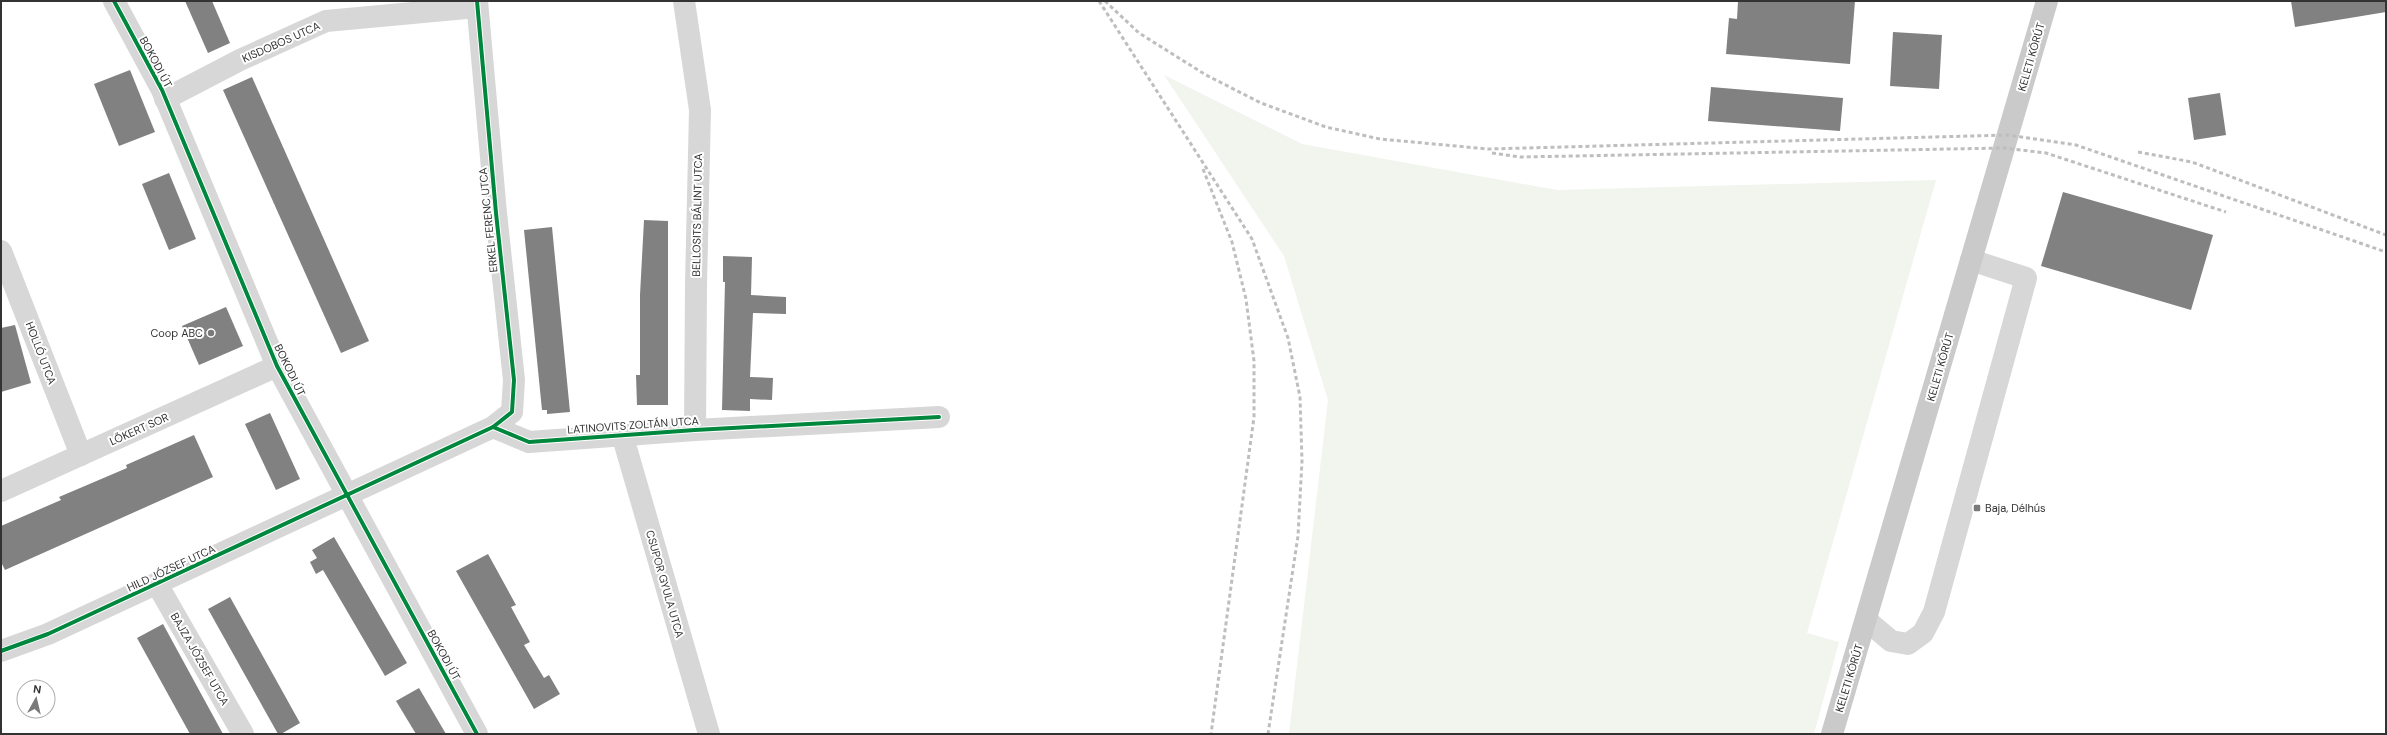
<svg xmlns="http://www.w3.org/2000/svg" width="2387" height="735" viewBox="0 0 2387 735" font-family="'DM Sans',sans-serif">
	<rect width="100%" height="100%" fill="#fff"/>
	<polygon fill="#f1f5ed" points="1164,75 1302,144 1557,190 1936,180 1807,633 1839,642 1814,734 1289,734 1328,400 1284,256"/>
	<g fill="#818181">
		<polygon points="185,1 212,1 230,43 208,53"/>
		<polygon points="1738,1 1855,1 1850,64 1726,54 1729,18 1737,19"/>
		<polygon points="2291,1 2386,1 2386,12 2295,27"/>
		<polygon points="1893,32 1942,35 1939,89 1890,86"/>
		<polygon points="130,70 155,132 119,146 94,84"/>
		<polygon points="252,77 369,341 341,353 223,90"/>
		<polygon points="1711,87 1843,98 1840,131 1708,121"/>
		<polygon points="2220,93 2226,135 2194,140 2188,98"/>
		<polygon points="169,173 196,239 169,250 142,184"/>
		<polygon points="2063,192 2213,235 2191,310 2041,266"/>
		<polygon points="644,220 668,221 668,405 637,405 636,375 640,375 640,295"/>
		<polygon points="552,227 570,412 547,414 547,410 542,410 524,230"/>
		<polygon points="723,256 752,257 751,295 786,297 786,314 753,313 750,377 773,378 772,400 750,399 750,411 722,410 725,282 723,282"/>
		<polygon points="226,307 243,346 199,365 182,326"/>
		<polygon points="15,325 31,383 1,392 1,328"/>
		<polygon points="270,413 300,479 276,490 245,424"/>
		<polygon points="194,435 213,477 5,570 1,562 1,526 61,500 59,497 127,468 126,465"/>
		<polygon points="334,537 407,663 385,676 323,570 316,574 310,562 317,558 312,550"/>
		<polygon points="488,554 516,605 511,607 530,642 524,645 544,678 549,675 560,694 534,709 456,571"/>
		<polygon points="230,597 300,723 281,734 278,734 208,609"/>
		<polygon points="163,624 223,734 190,734 137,638"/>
		<polygon points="419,688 446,734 416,734 396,701"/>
	</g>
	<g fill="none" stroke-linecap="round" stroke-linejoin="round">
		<g stroke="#d7d7d7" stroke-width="22">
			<polyline points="114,1 162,90 277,366 477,734"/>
			<polyline points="477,1 496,213 514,380 512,412 493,427"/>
			<polyline points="684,1 700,110 696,284 695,430"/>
			<polyline points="165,99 240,60 326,21 477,7"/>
			<polyline points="1,251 81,455"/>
			<polyline points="622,434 709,734"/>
			<polyline points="1,491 277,366"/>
			<polyline points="157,584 243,734"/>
			<polyline points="1866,620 1891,641 1908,644 1923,633 1934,612 2026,278 1971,260"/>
			<polyline points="1,651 48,634 493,427 529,442 695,430 939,417"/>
		</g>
		<polyline stroke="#cacaca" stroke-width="22" points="1832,734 2047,1"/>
		<g stroke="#bebebe" stroke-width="3" stroke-dasharray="4 3" stroke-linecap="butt">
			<polyline points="1099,1 1252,239 1288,338 1300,397 1302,461 1298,536 1268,734"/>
			<polyline points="1105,1 1139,33 1206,75 1261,103 1326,127 1380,139 1488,149 2008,135 2076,145 2386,252"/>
			<polyline points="2138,152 2192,162 2386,235"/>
			<polyline points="1492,153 1520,157 2004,148 2046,153 2226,212"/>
			<polyline points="1203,169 1232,242 1246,299 1254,361 1254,417 1211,734"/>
		</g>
		<g stroke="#fff" stroke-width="6">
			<g id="cycleway">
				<polyline points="114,1 162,90 277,366 477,734"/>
				<polyline points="477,1 496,213 514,380 512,412 493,427"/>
				<polyline points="1,651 48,634 493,427 529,442 695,430 939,417"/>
			</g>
		</g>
		<use href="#cycleway" stroke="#00873e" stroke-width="4"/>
	</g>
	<g fill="#7a7a7a" stroke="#fff" stroke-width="1.5">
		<circle cx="211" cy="333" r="4"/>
		<rect x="1973" y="504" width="8" height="8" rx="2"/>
	</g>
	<g text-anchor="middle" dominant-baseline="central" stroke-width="4" stroke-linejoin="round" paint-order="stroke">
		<g font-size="11" fill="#333" stroke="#fff">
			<text transform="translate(281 42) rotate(-24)">KISDOBOS UTCA</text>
			<text transform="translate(2031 57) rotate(-74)">KELETI KÖRÚT</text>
			<text transform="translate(156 62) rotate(62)">BOKODI ÚT</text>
			<text transform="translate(697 215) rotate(-89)">BELLOSITS BÁLINT UTCA</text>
			<text transform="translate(488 220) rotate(-96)">ERKEL FERENC UTCA</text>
			<text transform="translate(41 353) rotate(69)">HOLLÓ UTCA</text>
			<text transform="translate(1940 367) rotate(-74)">KELETI KÖRÚT</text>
			<text transform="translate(290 370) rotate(64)">BOKODI ÚT</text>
			<text transform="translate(633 425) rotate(-4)">LATINOVITS ZOLTÁN UTCA</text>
			<text transform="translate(139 429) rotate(-24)">LŐKERT SOR</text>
			<text transform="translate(171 568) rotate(-25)">HILD JÓZSEF UTCA</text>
			<text transform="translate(665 584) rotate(74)">CSUPOR GYULA UTCA</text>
			<text transform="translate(444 655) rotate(61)">BOKODI ÚT</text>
			<text transform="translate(200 659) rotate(60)">BAJZA JÓZSEF UTCA</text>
			<text transform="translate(1849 678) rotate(-73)">KELETI KÖRÚT</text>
		</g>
		<g font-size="11" fill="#333" stroke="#fff" text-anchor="end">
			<text x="203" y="333">Coop ABC</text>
			<text x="1985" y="508" text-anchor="start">Baja, Délhús</text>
		</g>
	</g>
	<rect width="2387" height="735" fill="none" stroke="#333333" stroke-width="4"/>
	<g transform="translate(36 699) rotate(8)"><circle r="19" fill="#ffffff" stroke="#adadad"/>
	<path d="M0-3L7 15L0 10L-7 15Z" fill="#7a7a7a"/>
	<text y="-6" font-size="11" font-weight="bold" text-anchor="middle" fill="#333333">N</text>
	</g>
</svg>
